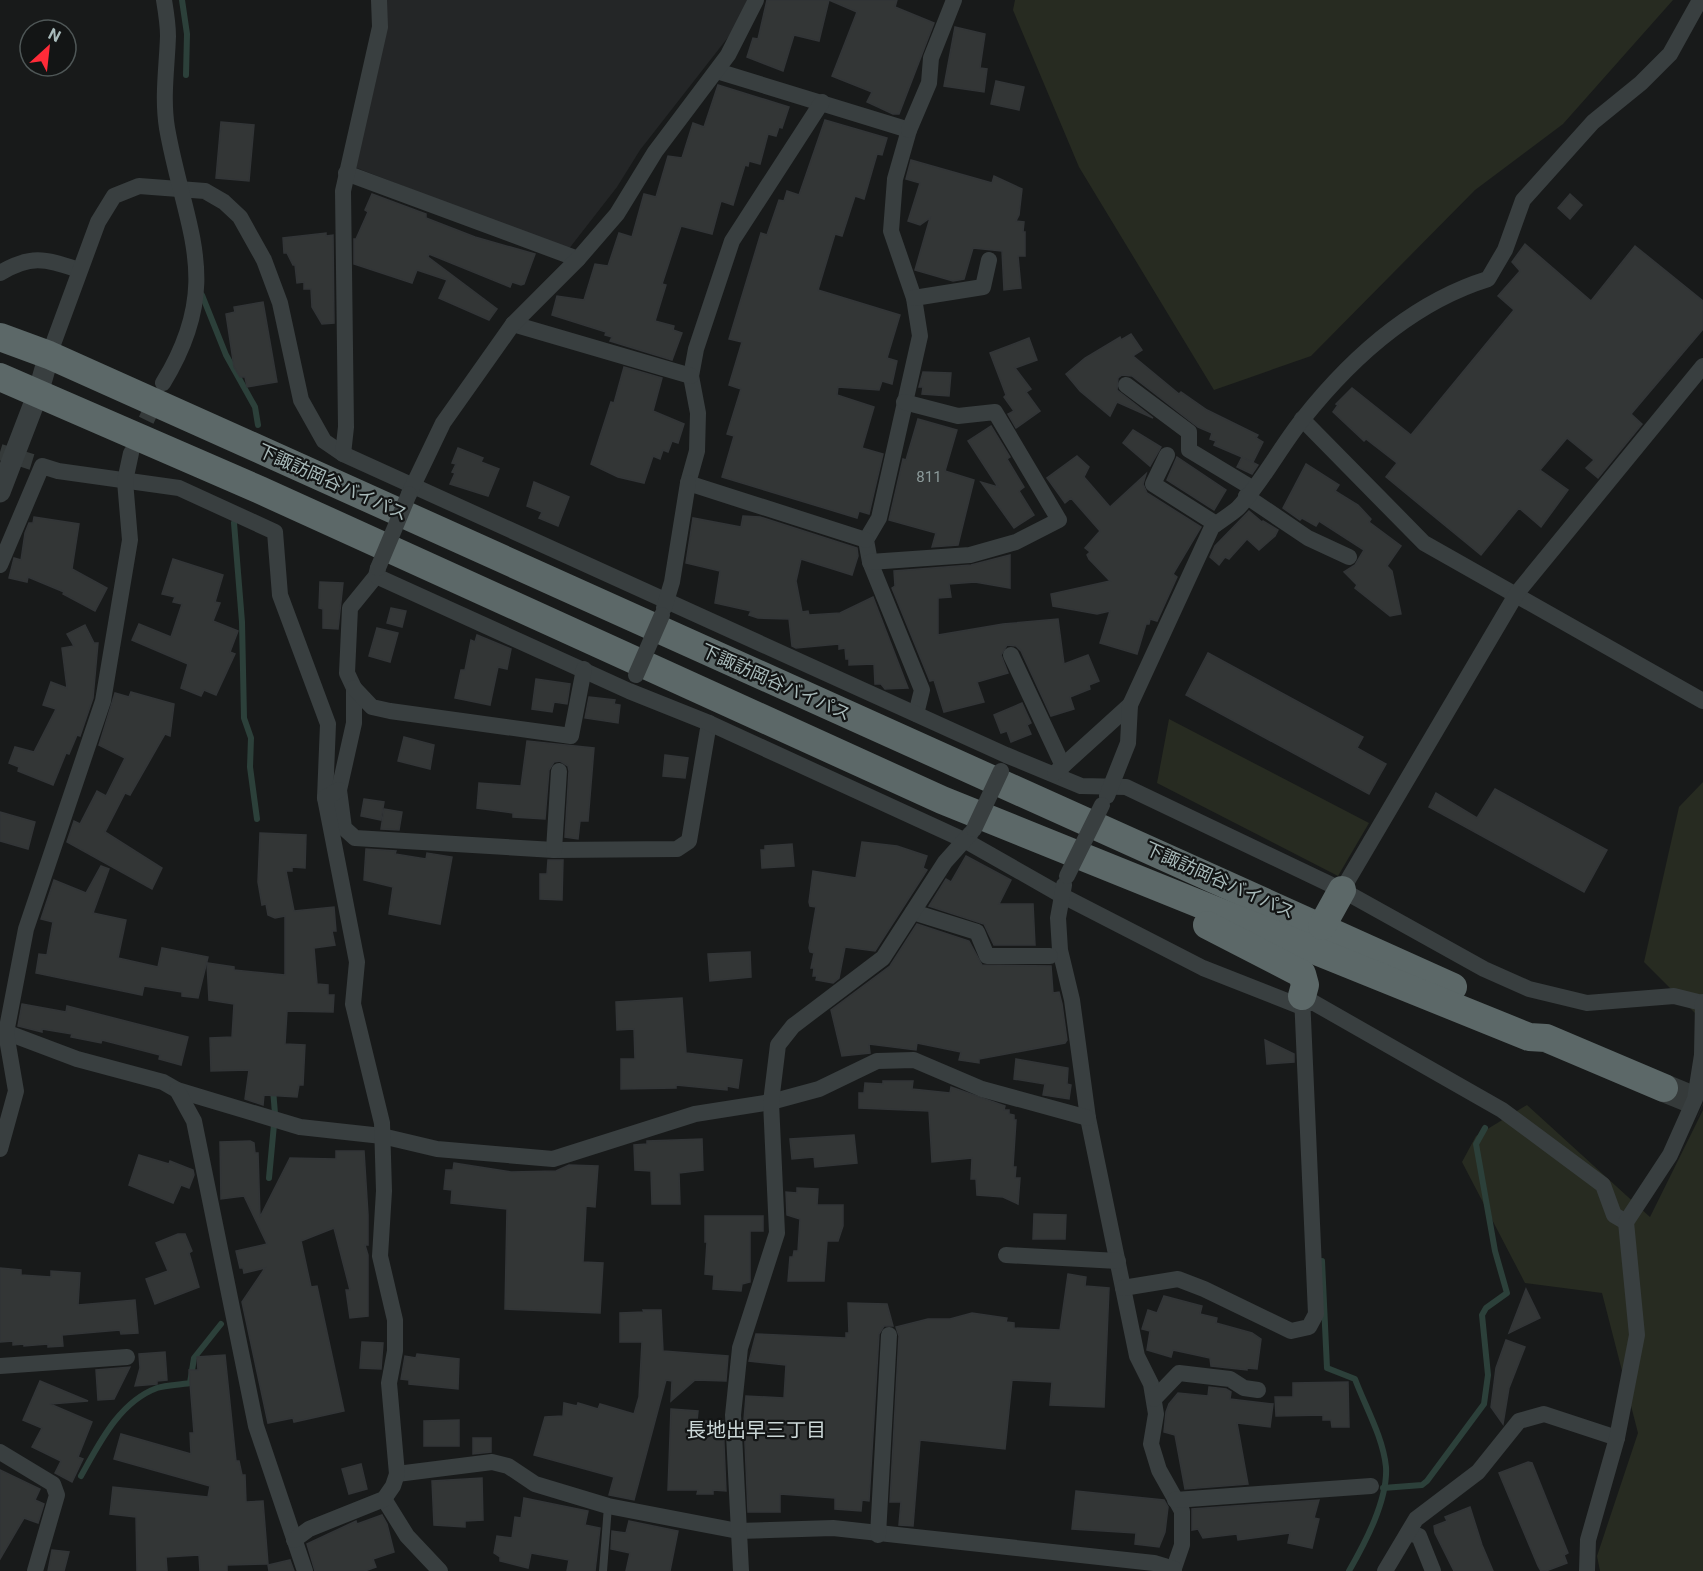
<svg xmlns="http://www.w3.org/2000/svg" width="1703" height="1571" viewBox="0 0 1703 1571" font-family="Roboto,'Noto Sans JP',sans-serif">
	<rect width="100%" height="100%" fill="#181a1a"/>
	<polygon fill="#242627" points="387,0 749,0 740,22 640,150 617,187 568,250 354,167"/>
	<g fill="#272b21">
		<polygon points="1015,0 1673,0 1563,124 1475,190 1311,356 1214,390 1079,167 1013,10"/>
		<polygon points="1169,719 1369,823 1338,876 1157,783"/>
		<polygon points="1703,782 1703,1021 1644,962 1679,807"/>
		<polygon points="1527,1105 1650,1217 1703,1110 1703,1571 1600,1571 1597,1556 1638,1433 1602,1293 1525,1283 1462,1162 1476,1136"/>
	</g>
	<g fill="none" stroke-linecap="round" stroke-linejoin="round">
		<g stroke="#2c403a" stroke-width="6">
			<polyline points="182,0 187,34 186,75"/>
			<polyline points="202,295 226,355 255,407 258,425"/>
			<polyline points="234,523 242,622 244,718 251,738 250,767 257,819"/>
			<polyline points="269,1178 275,1114 273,1089"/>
			<path d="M1322,1261L1327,1368L1355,1379C1365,1406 1383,1437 1386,1467C1388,1500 1365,1543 1349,1571"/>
			<path d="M81,1476C99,1444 119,1402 157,1388C167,1385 179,1385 190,1383L194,1358L221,1324"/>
			<polyline points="1383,1488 1422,1485 1427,1481 1484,1404 1488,1375 1482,1315 1486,1308 1507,1293 1495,1251 1476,1144 1485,1128"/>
		</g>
	</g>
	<g fill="#333636" stroke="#323537" stroke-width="1.5">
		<polygon points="767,0 829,0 819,41 794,35 783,71 747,57 753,38 758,39"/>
		<polygon points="829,0 897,0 895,7 934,23 899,114 893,114 867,102 872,92 832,76 857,12"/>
		<polygon points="955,27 985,34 980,68 987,69 984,92 944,86"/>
		<polygon points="996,81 1024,87 1019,110 991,104"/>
		<polygon points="718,85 789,107 782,128 779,127 776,136 768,134 760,164 749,161 748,166 745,165 733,205 721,201 712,234 681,226 662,284 666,285 655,321 674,326 673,330 682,333 672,360 610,341 612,337 605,335 606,332 552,315 557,296 584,300 595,264 608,266 619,233 632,237 644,194 656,197 668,156 682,158 693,123 704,127"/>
		<polygon points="825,120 887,138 882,155 877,154 864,199 855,196 842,236 835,234 818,290 900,315 887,358 897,361 892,384 882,381 879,390 838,387 837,395 874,407 862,448 883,454 869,514 859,511 857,518 722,477 734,436 727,434 741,389 729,385 742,342 729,339 761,233 767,235 779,200 784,201 787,191 799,195"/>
		<polygon points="221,122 254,125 249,181 216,178"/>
		<polygon points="911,160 992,183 994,176 1022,189 1019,215 1016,221 1024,222 1023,232 1025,232 1025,256 1018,256 1021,288 1004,290 1002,251 973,248 964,279 953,281 915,270 930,218 920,225 908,221 920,183 906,179"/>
		<polygon points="372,194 426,214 426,218 475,237 535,254 524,284 521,285 512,282 510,287 429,254 428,257 497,309 489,320 439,298 447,280 417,270 412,283 354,264 354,239 356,239 368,212 365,210"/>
		<polygon points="1570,194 1582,205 1570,219 1558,208"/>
		<polygon points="326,233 326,236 333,235 334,323 322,324 312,307 311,289 304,289 304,282 297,283 295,265 293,265 287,253 284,253 283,238"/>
		<polygon points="1525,244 1591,301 1635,246 1703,301 1703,329 1631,414 1642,424 1598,478 1586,468 1594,460 1567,438 1540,470 1568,490 1541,527 1519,508 1481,555 1386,477 1397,463 1366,439 1364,441 1333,412 1338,405 1336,404 1352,388 1411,435 1514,310 1498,296 1520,271 1512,262"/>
		<polygon points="263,302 277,382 247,387 245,377 240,377 234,367 226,314 235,312 234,307"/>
		<polygon points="1131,334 1142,350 1133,356 1179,394 1181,392 1207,410 1258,435 1256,438 1263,442 1253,462 1244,458 1258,465 1252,474 1237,467 1242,457 1214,445 1216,441 1210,439 1212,433 1198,427 1132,376 1122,375 1118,378 1117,390 1153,418 1117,402 1110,416 1080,391 1066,374 1085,358 1120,337 1121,340"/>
		<polygon points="1029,338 1037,360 1015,368 1031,389 1026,392 1040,411 1016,428 1008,414 1014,411 1004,397 1006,395 990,353"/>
		<polygon points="624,367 662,378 653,411 684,424 678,443 672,441 668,452 663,450 660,459 653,456 644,483 618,477 591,464 611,402 614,403"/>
		<polygon points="923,372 951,373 949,396 922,394 923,387 919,387"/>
		<polygon points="918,419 957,430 945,471 974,480 958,545 932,547 936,533 889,520 903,459 906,460"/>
		<polygon points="991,426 1010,457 1007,459 1024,487 1019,491 1034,515 1014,528 981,482 998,487 968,441"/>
		<polygon points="1133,430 1161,447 1150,466 1123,443"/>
		<polygon points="458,448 483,458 481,462 499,469 488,496 450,484 455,473 452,472 456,464 452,463"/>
		<polygon points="1077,456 1089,467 1084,477 1110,507 1146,474 1143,484 1147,493 1201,527 1173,574 1177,577 1157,621 1150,619 1149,624 1146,624 1137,654 1100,643 1110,611 1097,614 1053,606 1051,594 1110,581 1089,559 1087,555 1090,552 1085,548 1100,531 1071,498 1065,503 1047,478"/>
		<polygon points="1177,457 1226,490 1214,510 1167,480"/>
		<polygon points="1306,464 1339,485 1335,491 1358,505 1371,519 1369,522 1401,546 1387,566 1392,571 1401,614 1390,616 1355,588 1357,585 1344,572 1355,565 1364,550 1319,521 1316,526 1302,518 1300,520 1283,508"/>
		<polygon points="534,482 569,497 558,526 539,518 542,512 527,506"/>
		<polygon points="1249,511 1262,522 1263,521 1278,530 1275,536 1259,550 1247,539 1229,559 1225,557 1219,565 1210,557 1215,546"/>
		<polygon points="743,516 760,517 857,548 858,556 852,575 801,559 796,581 802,612 808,611 809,615 840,613 873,597 908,688 885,689 881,684 875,684 874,664 849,665 849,659 846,659 845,648 839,649 839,644 796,648 792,646 789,619 758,618 749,615 751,611 715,603 720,571 686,563 693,518 741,527"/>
		<polygon points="34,517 79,524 72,569 107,588 95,611 63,594 64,592 28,577 27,582 9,578 14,558 21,560 25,533 29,523 33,523"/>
		<polygon points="1010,555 1010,588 975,582 949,584 951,597 938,598 938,635 1003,624 1058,619 1064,664 1088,655 1099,681 1089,685 1090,689 1070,697 1074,709 1051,716 1021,651 1016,646 1007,645 1001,655 1008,673 977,682 984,702 944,712 934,680 930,681 892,588 895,586 894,571 971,565"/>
		<polygon points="173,559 223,575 215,602 220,603 213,621 238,631 230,652 235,654 216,695 204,690 201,696 181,688 188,664 132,640 139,624 171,637 182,604 173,602 175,597 162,594"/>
		<polygon points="320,582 343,583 338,629 323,628 323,609 319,608"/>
		<polygon points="391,608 406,611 402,627 387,623"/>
		<polygon points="85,625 94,643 98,643 93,698 80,736 77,735 69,754 66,753 53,785 18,771 19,767 9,763 15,747 34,752 56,709 43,705 51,682 67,688 62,648 74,646 67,634"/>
		<polygon points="377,628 398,633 390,662 369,656"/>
		<polygon points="477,635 511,649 507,669 498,667 490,705 455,698 461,670 465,670 471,640 475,642"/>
		<polygon points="1208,653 1363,737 1357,748 1386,764 1369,794 1186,695"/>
		<polygon points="536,679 570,684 567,704 554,702 552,712 532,709"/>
		<polygon points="131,692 174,704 170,736 165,734 130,795 125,793 105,832 162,868 152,889 67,842 74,821 80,824 97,791 106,796 125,758 99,745 115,693 129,697"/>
		<polygon points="589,697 615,700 614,704 620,705 618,723 585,718"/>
		<polygon points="1022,703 1031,723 1027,725 1031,734 1011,742 1007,731 1001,733 994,715"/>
		<polygon points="404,737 434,745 430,769 398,761"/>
		<polygon points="527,741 594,748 588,821 580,821 578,839 565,837 569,771 568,766 560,761 554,762 549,770 545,819 513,817 513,813 477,808 479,783 521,786"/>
		<polygon points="665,755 688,758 685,778 663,776"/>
		<polygon points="1495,789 1607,850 1584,892 1429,807 1436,793 1477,818"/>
		<polygon points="364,799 384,802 381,820 361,816"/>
		<polygon points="384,809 402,812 399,830 381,829"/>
		<polygon points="0,812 35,822 28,849 0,841"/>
		<polygon points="260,833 306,835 305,868 292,867 292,871 286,871 294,911 334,907 336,931 332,931 335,945 314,948 317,984 328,985 328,995 334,995 333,1012 287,1011 285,1044 305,1045 303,1085 299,1085 297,1097 264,1095 263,1105 245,1099 249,1070 211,1071 210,1038 232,1037 234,1004 209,1000 207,963 234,967 234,970 285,975 285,916 275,918 268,915 266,904 262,905 258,882"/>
		<polygon points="862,842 897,846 927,856 923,868 927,870 875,951 845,947 839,978 833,983 816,980 817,976 813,976 814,968 811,968 814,953 810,952 809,948 816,907 810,906 809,902 813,871 856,878"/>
		<polygon points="792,844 794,866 762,868 761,850 765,850 765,846"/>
		<polygon points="366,849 396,851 395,854 426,859 427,853 452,857 440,924 389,914 393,887 364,880"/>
		<polygon points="966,856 1011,880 999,904 1033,904 1035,945 994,945 984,924 929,906 946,879 951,882"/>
		<polygon points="548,860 563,860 562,900 540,899 540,874 547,874"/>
		<polygon points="101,866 109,869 93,913 126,920 118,958 158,967 162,948 208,957 198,998 182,996 182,992 144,986 142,995 36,973 39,954 47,955 53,922 41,919 54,880 86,893"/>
		<polygon points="917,924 969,941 982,965 1051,966 1053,993 1059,992 1062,1004 1067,1040 1065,1043 979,1059 979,1063 959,1060 961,1052 917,1043 916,1050 869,1044 870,1053 842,1056 831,1010 890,966"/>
		<polygon points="750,952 751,977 710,981 708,954"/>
		<polygon points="682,998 686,1053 742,1060 738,1088 727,1086 727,1090 676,1085 676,1088 621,1089 621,1059 635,1059 634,1029 617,1030 616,1002"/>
		<polygon points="22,1004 66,1012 67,1006 188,1037 181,1065 159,1059 160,1055 102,1040 101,1043 71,1037 72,1034 42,1029 42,1032 18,1026"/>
		<polygon points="1265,1040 1294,1054 1294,1062 1267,1064"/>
		<polygon points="1016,1059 1068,1068 1067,1084 1071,1085 1069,1099 1043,1095 1045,1084 1014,1079"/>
		<polygon points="883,1081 913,1081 912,1089 950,1093 951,1087 1005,1106 1004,1110 1009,1110 1009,1114 1014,1115 1014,1120 1016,1120 1013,1167 1016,1167 1015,1178 1020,1178 1018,1204 1003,1197 977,1195 976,1179 971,1179 972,1158 932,1162 929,1111 859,1108 859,1093 864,1093 865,1083 883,1084"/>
		<polygon points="854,1135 857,1163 815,1167 814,1157 792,1159 790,1139"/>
		<polygon points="702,1139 703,1170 679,1173 680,1204 652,1204 651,1171 635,1170 634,1145 647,1144 647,1141"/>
		<polygon points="250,1141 254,1143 255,1153 258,1153 260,1217 290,1158 336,1159 336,1151 364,1151 368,1215 368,1245 365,1245 368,1255 368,1316 350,1318 346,1290 350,1290 334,1228 301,1241 311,1287 317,1286 344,1411 294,1422 293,1418 268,1423 242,1302 265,1268 244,1273 243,1268 240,1268 236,1251 267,1244 244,1196 221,1199 220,1142"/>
		<polygon points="139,1155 169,1164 170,1161 193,1170 194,1175 189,1188 181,1185 173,1203 129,1185"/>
		<polygon points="454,1163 511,1172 556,1171 569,1165 598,1166 595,1207 586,1206 583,1262 603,1263 600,1313 505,1309 507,1209 451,1203 452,1190 444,1189 446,1170 453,1170"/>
		<polygon points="797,1188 818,1189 817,1205 843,1205 843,1226 838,1241 827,1241 824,1281 788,1281 790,1257 793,1257 794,1251 798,1251 800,1219 787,1215 786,1192 797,1193"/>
		<polygon points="1034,1214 1066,1215 1065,1239 1033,1239"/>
		<polygon points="705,1216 763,1216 763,1231 750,1231 750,1282 742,1284 741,1291 713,1289 714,1275 705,1274 707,1242 705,1242"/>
		<polygon points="178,1234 185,1234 192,1251 189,1253 199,1287 155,1304 146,1279 168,1271 156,1243"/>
		<polygon points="0,1268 21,1270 21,1275 51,1277 51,1271 80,1273 78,1305 135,1300 138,1333 121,1334 120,1330 62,1335 63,1346 48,1347 48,1344 24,1346 24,1344 13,1345 13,1341 0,1342"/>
		<polygon points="1068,1274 1086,1277 1085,1286 1109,1288 1104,1407 1050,1405 1052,1382 1012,1380 1005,1449 920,1440 913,1526 899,1525 901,1502 890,1502 899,1336 896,1327 928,1319 950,1319 972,1313 1007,1318 1006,1322 1014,1323 1014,1328 1060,1330"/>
		<polygon points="1526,1289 1540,1318 1509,1333"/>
		<polygon points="1164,1296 1202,1306 1200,1314 1217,1318 1216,1323 1252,1333 1261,1339 1257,1369 1247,1368 1247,1370 1211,1366 1210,1358 1173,1350 1171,1357 1147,1350 1150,1331 1142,1329 1148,1310 1157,1313"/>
		<polygon points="848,1303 887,1304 893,1326 884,1326 879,1334 869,1501 862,1500 861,1511 835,1509 835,1498 780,1494 780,1512 748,1512 744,1420 746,1396 784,1398 786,1365 749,1361 756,1334 846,1338 846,1333 849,1333"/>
		<polygon points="643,1310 661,1310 663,1351 728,1356 726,1381 695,1380 671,1401 672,1381 666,1380 634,1500 609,1495 614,1477 534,1455 545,1417 563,1416 564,1403 577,1406 578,1403 598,1409 600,1404 634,1414 639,1397 642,1342 620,1342 620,1313 644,1312"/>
		<polygon points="1506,1340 1525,1347 1509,1388 1503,1424 1491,1407 1496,1368"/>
		<polygon points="362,1342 383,1343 381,1369 360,1368"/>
		<polygon points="165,1352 167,1380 157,1381 157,1384 135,1386 140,1368 139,1354"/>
		<polygon points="417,1354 459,1359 458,1389 409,1384 409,1380 401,1379 405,1356 416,1358"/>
		<polygon points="225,1355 236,1461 239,1461 242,1475 245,1475 246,1502 263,1501 268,1564 227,1565 227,1571 200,1571 199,1555 166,1557 167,1571 137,1571 136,1517 110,1514 113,1487 208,1497 210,1486 114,1459 121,1434 191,1454 190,1433 194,1433 189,1370 198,1370 197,1357"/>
		<polygon points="130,1367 114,1399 98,1400 96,1370"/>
		<polygon points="40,1381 88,1401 50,1404 92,1422 78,1457 83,1459 72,1482 55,1473 61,1461 32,1447 42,1428 23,1420"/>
		<polygon points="1348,1382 1349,1427 1332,1427 1331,1420 1323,1420 1323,1415 1276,1416 1275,1397 1293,1397 1293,1383"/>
		<polygon points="1209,1387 1226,1389 1231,1392 1230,1399 1273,1404 1270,1427 1237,1423 1248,1484 1185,1489 1175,1435 1164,1432 1166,1412 1169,1404 1178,1393 1208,1396"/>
		<polygon points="671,1409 698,1411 697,1421 723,1421 726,1491 713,1490 713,1494 697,1494 698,1490 668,1490"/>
		<polygon points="459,1420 459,1446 424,1446 424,1421"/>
		<polygon points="473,1438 491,1438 491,1452 473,1454"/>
		<polygon points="1528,1462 1532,1463 1568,1553 1564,1555 1567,1563 1546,1571 1541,1571 1538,1566 1499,1473"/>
		<polygon points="361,1464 367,1489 349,1494 342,1469"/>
		<polygon points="0,1470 40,1489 35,1500 44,1504 38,1523 24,1518 0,1559"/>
		<polygon points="482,1478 483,1520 465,1521 465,1527 434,1525 432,1481"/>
		<polygon points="1076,1491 1164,1500 1168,1507 1165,1532 1159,1547 1135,1544 1136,1533 1072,1529"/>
		<polygon points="524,1498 588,1511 585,1525 600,1528 595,1571 567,1571 569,1560 531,1553 528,1568 500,1561 500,1557 494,1553 497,1536 512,1538 515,1517 521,1518"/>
		<polygon points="1319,1500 1314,1518 1319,1519 1312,1548 1288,1543 1290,1533 1238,1540 1237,1534 1203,1538 1198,1529 1192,1530 1192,1509"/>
		<polygon points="1470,1507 1482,1545 1493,1571 1454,1571 1435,1533 1434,1526 1447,1521 1445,1517"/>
		<polygon points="382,1515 387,1524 394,1552 373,1559 376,1567 365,1571 315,1571 307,1544 356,1521 357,1524"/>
		<polygon points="629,1521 678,1531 670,1571 626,1571 630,1553 611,1549 612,1531 626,1533"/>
		<polygon points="52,1550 69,1552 64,1571 48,1571"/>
		<polygon points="290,1560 294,1571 269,1571 268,1565"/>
	</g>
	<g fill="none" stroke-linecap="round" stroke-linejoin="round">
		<g stroke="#353a3a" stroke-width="16" stroke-dasharray="16 8" stroke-linecap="butt">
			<polyline points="136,442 158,395"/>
			<polyline points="0,452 32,462"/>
		</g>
		<polyline stroke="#353a3a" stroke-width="28" stroke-dasharray="28 14" stroke-linecap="butt" points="1664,1088 1703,1104"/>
		<polyline stroke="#393f40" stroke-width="8" points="603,1571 608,1506"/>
		<g stroke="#393f40" stroke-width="16">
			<polyline points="717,71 909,130 895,179 891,231 914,298 920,336 879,518 866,540 870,562 922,690 916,714"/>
			<polyline points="822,102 732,241 696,349 691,376 698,413 697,451 688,483 866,540"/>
			<polyline points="909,130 929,83 931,58 954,0"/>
			<polyline points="346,173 578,259"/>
			<path d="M0,273C32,254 45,259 79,270"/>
			<polyline points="914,298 983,287 989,260"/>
			<polyline points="513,324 691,376"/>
			<polyline points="49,355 98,222 114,196 139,186 205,191 224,202 240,217 264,260 280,303 301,400 324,441 343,454 1006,755 1081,786 1126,787 1342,890 1484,969 1529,989 1587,1003 1674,996 1702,1003"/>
			<path d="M163,383C225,282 185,230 167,128C162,97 167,67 168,36C168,24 166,12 164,0"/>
			<polyline points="1126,385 1189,432 1189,450 1252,488"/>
			<polyline points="1302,419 1424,543 1703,701"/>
			<polyline points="343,454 346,427 343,191 380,27 379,0"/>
			<polyline points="1167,455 1153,484 1216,524"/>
			<polyline points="409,494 443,423 513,324 578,259 617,214 655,152 728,55 756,0"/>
			<polyline points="1246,496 1308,538 1349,557"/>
			<polyline points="870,562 970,555 1016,542 1059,520 995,412 958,416 904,402"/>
			<polyline points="0,565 42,466 58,471 179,488 275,532 280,595 328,724 325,798"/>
			<polyline points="378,568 376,576 350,608 347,673 354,688 354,723 339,790 344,828 355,838 554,850 677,849 689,841 709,723"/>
			<polyline points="376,576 629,691 709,723 966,841 1061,895 1203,968 1302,1007"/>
			<polyline points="664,608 672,582 688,483"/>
			<polyline points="1011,655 1063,766"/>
			<polyline points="354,688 372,707 390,711 571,736 584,669"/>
			<polyline points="1055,773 1130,705"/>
			<path d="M1107,796L1128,743L1130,705L1212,527C1220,521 1230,515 1238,508C1261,484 1281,446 1302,420C1351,358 1411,303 1488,279L1505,250L1523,200L1593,122L1641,83L1670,54L1700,0"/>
			<polyline points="554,850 559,771"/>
			<polyline points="1064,885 1058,918 1060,950 1072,1000 1088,1118 1137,1356 1151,1384 1156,1414 1151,1444 1159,1470 1182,1511 1182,1545 1173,1571"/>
			<polyline points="1342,890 1517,593 1703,366"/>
			<polyline points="913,912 977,932 987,956 1050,956"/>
			<polyline points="0,1030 77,1059 163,1082 177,1090 300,1127 382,1136 437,1149 553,1159 695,1114 771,1102 819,1089 877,1061 914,1060 982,1089 1088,1118"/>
			<polyline points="177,1090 194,1121 256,1426 305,1571"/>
			<polyline points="0,1149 16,1091 6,1033 26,929 103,701 130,540 125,481 131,453"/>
			<polyline points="1006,1255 1118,1261"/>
			<polyline points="1123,1288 1178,1279 1204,1289 1291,1331 1309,1327 1316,1314 1302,996 1502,1110 1603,1185 1614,1215 1626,1222"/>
			<polyline points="0,1366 127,1357"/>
			<polyline points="1154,1399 1179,1373 1230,1379 1244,1388 1258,1390"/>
			<polyline points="0,1452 53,1484 57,1495 35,1571"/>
			<polyline points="397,1474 492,1462 508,1466 535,1484 608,1506 738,1531 833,1528 1154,1563 1174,1569"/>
			<polyline points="384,1499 407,1536 440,1571"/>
			<polyline points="1175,1500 1371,1486"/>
			<polyline points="1408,1533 1419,1536 1433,1571"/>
			<polyline points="878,1535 889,1335"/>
			<polyline points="294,1540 309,1529 384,1499 393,1486 397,1474 389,1383 395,1351 395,1320 380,1256 384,1191 382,1123 353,1004 357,962 325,798 339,790"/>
			<polyline points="741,1571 733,1415 740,1348 777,1233 771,1102 778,1045 793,1026 883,958 945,862 971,833"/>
			<polyline points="1385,1571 1416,1519 1478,1472 1519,1421 1544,1414 1617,1438"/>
			<polyline points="1587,1571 1588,1540 1617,1438 1637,1335 1626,1222 1670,1155 1695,1099 1702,1055 1703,1002"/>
		</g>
		<polyline stroke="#393f40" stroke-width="21" points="0,492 38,393 49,355"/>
		<g stroke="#5c6868" stroke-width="28">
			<polyline points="0,337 49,355 261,450 1453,987"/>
			<polyline points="0,377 260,490 942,800 1529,1037 1546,1038 1664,1088"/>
			<polyline points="1207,925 1302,974 1305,985 1302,996"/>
			<polyline points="1322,926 1342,890"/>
		</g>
		<g stroke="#393f40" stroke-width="16">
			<polyline points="378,568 409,494"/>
			<polyline points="636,675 662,615"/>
			<polyline points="974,829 1001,771"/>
			<polyline points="1067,876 1102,805"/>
		</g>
	</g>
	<g text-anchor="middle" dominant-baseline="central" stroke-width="4.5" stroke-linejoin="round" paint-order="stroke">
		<g font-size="15" fill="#8c9a9a">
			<text x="929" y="477">811</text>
		</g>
		<g font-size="18" fill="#a9bbbb" stroke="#131515">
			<text transform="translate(333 482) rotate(24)">下諏訪岡谷バイパス</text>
			<text transform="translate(776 682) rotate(24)">下諏訪岡谷バイパス</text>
			<text transform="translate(1220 880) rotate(24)">下諏訪岡谷バイパス</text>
		</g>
		<g font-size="20" fill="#cbd7d7" stroke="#131515">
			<text x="756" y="1430">長地出早三丁目</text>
		</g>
	</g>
	<g transform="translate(48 48) rotate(27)"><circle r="28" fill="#131515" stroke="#4f5757" stroke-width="1.5"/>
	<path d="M0-4.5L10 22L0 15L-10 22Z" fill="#ff2b38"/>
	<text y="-9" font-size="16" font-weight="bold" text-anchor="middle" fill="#a9bbbb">N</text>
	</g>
</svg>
